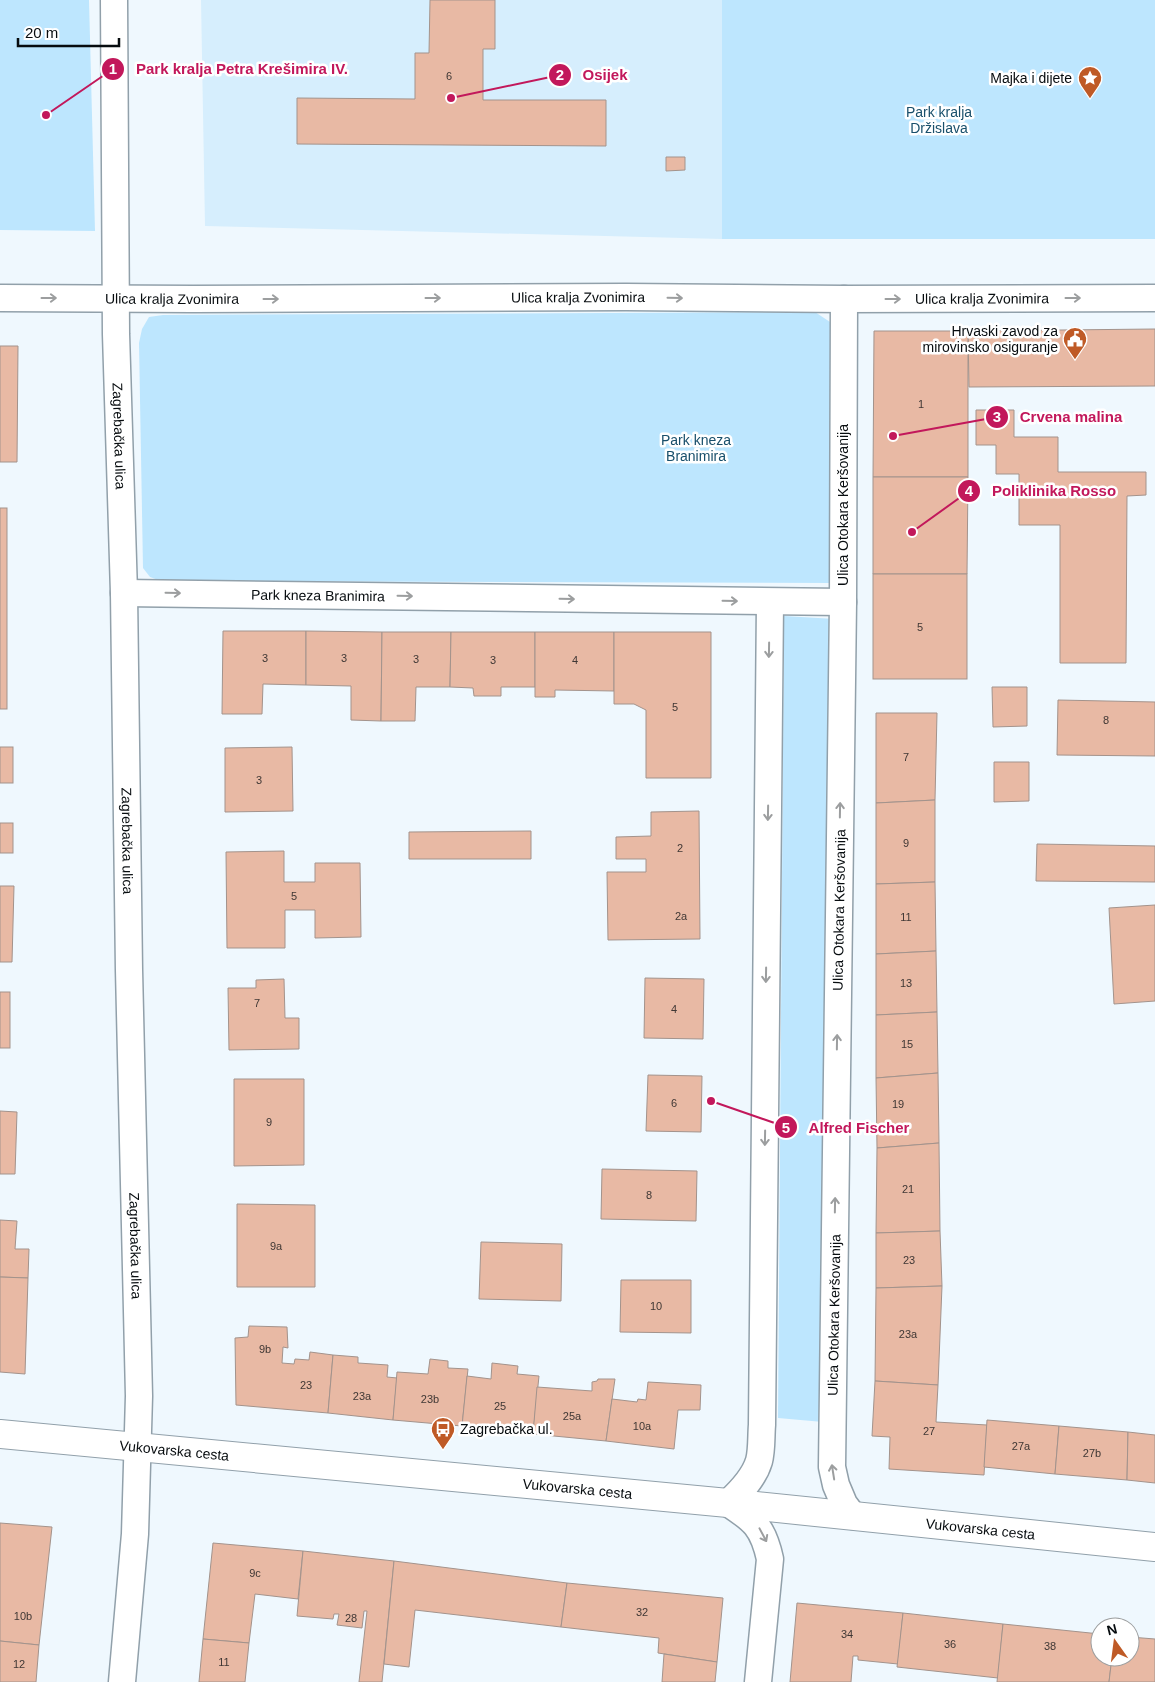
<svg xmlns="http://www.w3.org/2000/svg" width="1155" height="1682" viewBox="0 0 1155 1682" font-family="Helvetica,sans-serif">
	<rect width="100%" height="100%" fill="#eff8fe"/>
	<polygon fill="#d6eefd" points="201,0 722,0 722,239 205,226"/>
	<g fill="#bde6fe">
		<polygon points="0,0 89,0 95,231 0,230"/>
		<rect x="722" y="0" width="433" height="239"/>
		<polygon points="815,312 830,322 832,583 161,581 150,577 143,568 139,343 142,329 149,317 163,315"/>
		<polygon points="784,616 835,619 823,1422 778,1418"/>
	</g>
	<g fill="#e8b9a4" stroke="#a3938c">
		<polygon points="430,0 495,0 495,49 483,49 483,100 606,100 606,146 297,144 297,98 415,99 415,53 429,53"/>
		<polygon points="666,157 685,157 685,170 666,171"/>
		<polygon points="1155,329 1155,386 969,387 968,331"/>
		<polygon points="874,331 968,331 968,477 873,477"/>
		<polygon points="0,346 18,346 17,462 0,462"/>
		<polygon points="976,410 1014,410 1014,437 1058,437 1058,472 1146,472 1146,495 1127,496 1126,663 1060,663 1060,525 1019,525 1019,474 996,474 996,445 976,445"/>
		<polygon points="873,477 968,477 967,574 873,574"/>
		<rect x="0" y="508" width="7" height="201"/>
		<rect x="873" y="574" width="94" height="105"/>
		<polygon points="223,631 306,631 306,685 263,684 262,714 222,714"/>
		<polygon points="306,631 382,632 381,721 351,720 351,686 306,685"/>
		<polygon points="382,632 451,632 450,687 416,687 415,721 381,721"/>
		<polygon points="451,632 535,632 535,687 501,687 501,696 474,696 473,688 450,687"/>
		<polygon points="535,632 614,632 614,691 555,690 555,697 535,697"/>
		<polygon points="614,632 711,632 711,778 646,778 646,710 634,704 614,704"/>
		<polygon points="992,687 1027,687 1027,726 993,727"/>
		<polygon points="1058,700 1155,702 1155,756 1057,755"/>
		<polygon points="876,713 937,713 935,800 876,803"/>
		<rect x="0" y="747" width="13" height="36"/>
		<polygon points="292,747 293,811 225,812 225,748"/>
		<polygon points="994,762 1029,762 1029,801 994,802"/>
		<polygon points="935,800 935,882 876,884 876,803"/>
		<polygon points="699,811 700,939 608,940 607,872 646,872 646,859 616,859 616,837 651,836 651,812"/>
		<rect x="0" y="823" width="13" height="30"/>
		<polygon points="531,831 531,859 409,859 409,832"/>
		<polygon points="1037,844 1155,846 1155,882 1036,881"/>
		<polygon points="284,851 284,882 315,882 315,863 360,863 361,937 315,938 315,910 285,910 285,948 227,948 226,852"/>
		<polygon points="935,882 936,951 876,954 876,884"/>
		<polygon points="0,886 14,886 12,962 0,962"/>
		<polygon points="1155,905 1155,1001 1114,1004 1109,908"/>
		<polygon points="936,951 937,1012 876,1015 876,954"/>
		<polygon points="645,978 704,979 703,1039 644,1038"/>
		<polygon points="284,979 285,1018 299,1018 299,1049 229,1050 228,988 256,988 256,980"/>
		<rect x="0" y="992" width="10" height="56"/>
		<polygon points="937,1012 938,1073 876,1078 876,1015"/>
		<polygon points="938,1073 939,1143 877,1148 876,1078"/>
		<polygon points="648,1075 702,1076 701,1132 646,1131"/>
		<polygon points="234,1079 304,1079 304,1165 234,1166"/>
		<polygon points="0,1111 17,1112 15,1174 0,1174"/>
		<polygon points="939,1143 940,1231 876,1233 877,1148"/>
		<polygon points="602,1169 697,1171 696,1221 601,1219"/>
		<polygon points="237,1204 315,1205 315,1287 237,1287"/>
		<polygon points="0,1220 17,1221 15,1249 29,1249 28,1278 0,1277"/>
		<polygon points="940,1231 942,1286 876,1288 876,1233"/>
		<polygon points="481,1242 562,1244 561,1301 479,1299"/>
		<polygon points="0,1277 28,1278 25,1374 0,1372"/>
		<polygon points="621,1280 691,1280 691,1333 620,1332"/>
		<polygon points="942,1286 938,1385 875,1381 876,1288"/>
		<polygon points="249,1326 287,1327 288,1348 283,1347 282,1363 294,1364 295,1359 309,1360 310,1352 333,1355 328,1413 236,1405 235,1338 248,1337"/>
		<polygon points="333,1355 358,1357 358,1363 388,1365 387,1377 397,1378 393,1420 328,1413"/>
		<polygon points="430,1359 448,1361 448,1368 468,1369 462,1426 393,1420 397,1372 428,1374"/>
		<polygon points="492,1363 518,1366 517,1374 539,1376 533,1434 462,1426 467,1376 491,1379"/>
		<polygon points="598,1379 615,1379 606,1441 533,1434 537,1387 592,1391 592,1382 597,1381"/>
		<polygon points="875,1381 938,1385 936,1422 987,1425 984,1475 889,1469 890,1437 872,1436"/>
		<polygon points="648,1382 701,1385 700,1410 678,1410 674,1449 606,1441 612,1399 637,1402 638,1399 646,1400"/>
		<polygon points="987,1420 1059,1426 1055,1474 984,1467"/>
		<polygon points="1059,1426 1128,1432 1127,1480 1055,1474"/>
		<polygon points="1128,1432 1155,1435 1155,1483 1127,1480"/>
		<polygon points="0,1523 52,1527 39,1645 0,1641"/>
		<polygon points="213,1543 303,1551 298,1599 255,1594 249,1643 203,1639"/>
		<polygon points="303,1551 394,1561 382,1682 359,1682 367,1611 364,1611 362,1628 337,1625 339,1614 334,1614 333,1619 297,1616"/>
		<polygon points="394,1561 567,1583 561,1627 415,1610 409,1667 384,1664"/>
		<polygon points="567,1583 723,1598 717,1662 658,1653 659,1638 561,1627"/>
		<polygon points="797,1603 903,1613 898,1664 858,1660 858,1656 853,1656 851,1682 790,1682"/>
		<polygon points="903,1613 1003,1624 998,1678 897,1667"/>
		<polygon points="1003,1624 1100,1634 1100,1657 1112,1657 1109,1682 997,1682"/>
		<polygon points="1130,1637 1155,1639 1155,1682 1109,1682 1112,1657 1130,1657"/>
		<polygon points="203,1639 249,1643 245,1682 199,1682"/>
		<polygon points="0,1641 39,1645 36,1682 0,1682"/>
		<polygon points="664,1654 717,1662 715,1682 662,1682"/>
	</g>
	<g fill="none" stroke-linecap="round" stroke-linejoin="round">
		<g stroke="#91a0aa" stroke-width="29">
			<g id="minor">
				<path id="s1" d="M114,0L116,334L124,593L129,970L139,1396L135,1534L122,1682"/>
				<path id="s2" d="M0,298L193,299L626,297L844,299L1155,298"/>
				<polyline points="844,299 843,602 832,1467 836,1485 844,1504 853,1516"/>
				<path id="s3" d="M124,593L843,602"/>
				<path d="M758,1682L770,1559C763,1527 754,1520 728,1503C740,1492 754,1478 759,1461C762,1450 761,1436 762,1425L770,602"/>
			</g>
		</g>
		<g stroke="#91a0aa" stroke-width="30">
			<g id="secondary">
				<path id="s4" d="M0,1434L728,1503L1155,1547"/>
			</g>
		</g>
		<use href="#minor" stroke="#fff" stroke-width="26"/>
		<use href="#secondary" stroke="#fff" stroke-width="28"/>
	</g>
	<defs><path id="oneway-shaft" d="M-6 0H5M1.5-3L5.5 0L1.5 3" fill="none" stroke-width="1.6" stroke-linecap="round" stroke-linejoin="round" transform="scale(1.25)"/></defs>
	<g stroke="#9c9e9f">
		<use href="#oneway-shaft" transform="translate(49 298)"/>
		<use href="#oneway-shaft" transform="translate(433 298)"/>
		<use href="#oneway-shaft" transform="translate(675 298) rotate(1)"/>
		<use href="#oneway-shaft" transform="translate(1073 298)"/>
		<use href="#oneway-shaft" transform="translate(271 299)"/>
		<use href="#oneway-shaft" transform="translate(893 299)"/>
		<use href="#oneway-shaft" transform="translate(173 593) rotate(1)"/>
		<use href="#oneway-shaft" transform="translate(405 596) rotate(1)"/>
		<use href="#oneway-shaft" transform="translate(567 599) rotate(1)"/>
		<use href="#oneway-shaft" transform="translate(730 601) rotate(1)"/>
		<use href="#oneway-shaft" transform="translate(769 650) rotate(91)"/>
		<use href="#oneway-shaft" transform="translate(840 810) rotate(-89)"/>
		<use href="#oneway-shaft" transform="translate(768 813) rotate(91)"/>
		<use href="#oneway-shaft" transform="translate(766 975) rotate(91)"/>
		<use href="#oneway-shaft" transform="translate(837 1042) rotate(-89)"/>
		<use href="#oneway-shaft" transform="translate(765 1138) rotate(91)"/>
		<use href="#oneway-shaft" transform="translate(835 1205) rotate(-89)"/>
		<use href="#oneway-shaft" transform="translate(833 1472) rotate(-99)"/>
		<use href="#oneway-shaft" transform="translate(763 1535) rotate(62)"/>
	</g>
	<defs>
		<g id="sight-pin" transform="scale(1.25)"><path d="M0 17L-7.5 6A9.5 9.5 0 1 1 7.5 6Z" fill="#bf5a26" stroke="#fff"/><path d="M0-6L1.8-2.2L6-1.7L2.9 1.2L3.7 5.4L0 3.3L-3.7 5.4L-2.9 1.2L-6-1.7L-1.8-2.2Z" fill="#fff"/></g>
		<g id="civic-pin" transform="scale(1.25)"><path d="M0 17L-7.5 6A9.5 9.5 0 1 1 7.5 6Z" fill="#bf5a26" stroke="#fff"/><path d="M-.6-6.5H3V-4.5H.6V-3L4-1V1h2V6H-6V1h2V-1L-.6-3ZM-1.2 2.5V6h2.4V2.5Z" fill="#fff"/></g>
		<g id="bus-pin" transform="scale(1.25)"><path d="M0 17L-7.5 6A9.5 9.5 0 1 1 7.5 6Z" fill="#bf5a26" stroke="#fff"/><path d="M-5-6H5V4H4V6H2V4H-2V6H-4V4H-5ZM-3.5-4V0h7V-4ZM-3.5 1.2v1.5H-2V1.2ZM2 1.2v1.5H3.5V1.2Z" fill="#fff"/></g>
	</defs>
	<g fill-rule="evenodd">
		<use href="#sight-pin" x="1090" y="78"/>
		<use href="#civic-pin" x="1075" y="339"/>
		<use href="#bus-pin" x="443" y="1429"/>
	</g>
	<g text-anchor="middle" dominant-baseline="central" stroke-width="5" stroke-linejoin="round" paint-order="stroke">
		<g font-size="11" fill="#3f3734">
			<text x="449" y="76">6</text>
			<text x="921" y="404">1</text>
			<text x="920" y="627">5</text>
			<text x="265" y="658">3</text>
			<text x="344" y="658">3</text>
			<text x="416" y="659">3</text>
			<text x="493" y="660">3</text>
			<text x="575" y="660">4</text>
			<text x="675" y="707">5</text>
			<text x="1106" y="720">8</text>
			<text x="906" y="757">7</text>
			<text x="259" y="780">3</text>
			<text x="906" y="843">9</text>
			<text x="680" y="848">2</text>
			<text x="294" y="896">5</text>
			<text x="681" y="916">2a</text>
			<text x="906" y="917">11</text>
			<text x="906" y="983">13</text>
			<text x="257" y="1003">7</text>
			<text x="674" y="1009">4</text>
			<text x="907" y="1044">15</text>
			<text x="674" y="1103">6</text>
			<text x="898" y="1104">19</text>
			<text x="269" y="1122">9</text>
			<text x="908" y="1189">21</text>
			<text x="649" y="1195">8</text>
			<text x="276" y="1246">9a</text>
			<text x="909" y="1260">23</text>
			<text x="656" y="1306">10</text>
			<text x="908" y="1334">23a</text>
			<text x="265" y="1349">9b</text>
			<text x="306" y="1385">23</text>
			<text x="362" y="1396">23a</text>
			<text x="430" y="1399">23b</text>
			<text x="500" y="1406">25</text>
			<text x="572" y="1416">25a</text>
			<text x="642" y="1426">10a</text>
			<text x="929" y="1431">27</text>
			<text x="1021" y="1446">27a</text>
			<text x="1092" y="1453">27b</text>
			<text x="255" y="1573">9c</text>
			<text x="642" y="1612">32</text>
			<text x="23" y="1616">10b</text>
			<text x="351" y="1618">28</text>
			<text x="847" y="1634">34</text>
			<text x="950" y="1644">36</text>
			<text x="1050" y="1646">38</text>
			<text x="224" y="1662">11</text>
			<text x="19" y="1664">12</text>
		</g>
		<g font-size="14" fill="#070c0f" stroke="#fff" text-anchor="end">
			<text x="1072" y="78">Majka i dijete</text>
			<text x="1058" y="331">Hrvaski zavod za<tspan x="1058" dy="16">mirovinsko osiguranje</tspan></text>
			<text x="460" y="1429" text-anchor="start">Zagrebačka ul.</text>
		</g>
		<g font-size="14" fill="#184f6b" stroke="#fff">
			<text x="939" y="112">Park kralja<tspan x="939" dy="16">Držislava</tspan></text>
			<text x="696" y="440">Park kneza<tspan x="696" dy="16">Branimira</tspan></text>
		</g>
		<g font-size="14" fill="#070c0f" stroke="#fff">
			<text stroke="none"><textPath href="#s2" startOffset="172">Ulica kralja Zvonimira</textPath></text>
			<text stroke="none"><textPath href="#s2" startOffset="578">Ulica kralja Zvonimira</textPath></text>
			<text stroke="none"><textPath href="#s2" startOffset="982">Ulica kralja Zvonimira</textPath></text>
			<text stroke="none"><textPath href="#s1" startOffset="436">Zagrebačka ulica</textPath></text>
			<text transform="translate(843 505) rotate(-90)">Ulica Otokara Keršovanija</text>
			<text stroke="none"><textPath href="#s3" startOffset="194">Park kneza Branimira</textPath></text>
			<text stroke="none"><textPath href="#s1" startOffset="841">Zagrebačka ulica</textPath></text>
			<text transform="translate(839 910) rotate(-89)">Ulica Otokara Keršovanija</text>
			<text stroke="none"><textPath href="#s1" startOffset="1246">Zagrebačka ulica</textPath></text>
			<text transform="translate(834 1315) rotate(-89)">Ulica Otokara Keršovanija</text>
			<text stroke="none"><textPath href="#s4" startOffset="175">Vukovarska cesta</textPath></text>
			<text stroke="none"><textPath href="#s4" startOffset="580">Vukovarska cesta</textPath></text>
			<text stroke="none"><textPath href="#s4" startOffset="985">Vukovarska cesta</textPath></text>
		</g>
	</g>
	<path fill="none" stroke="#c2185b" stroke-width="2" d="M46 115L113 69M451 98L560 75M893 436L997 417M912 532L969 491M711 1101L786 1127"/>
	<g fill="#c2185b" stroke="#fff" stroke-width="2">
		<circle cx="46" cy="115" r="5"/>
		<circle cx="451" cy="98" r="5"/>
		<circle cx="893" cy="436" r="5"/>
		<circle cx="912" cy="532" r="5"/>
		<circle cx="711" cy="1101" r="5"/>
		<circle cx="113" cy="69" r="12"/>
		<circle cx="560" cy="75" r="12"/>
		<circle cx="997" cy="417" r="12"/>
		<circle cx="969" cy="491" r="12"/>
		<circle cx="786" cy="1127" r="12"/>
	</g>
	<g font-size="15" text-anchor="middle" font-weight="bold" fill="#fff">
		<text x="113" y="74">1</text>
		<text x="560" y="80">2</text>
		<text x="997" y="422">3</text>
		<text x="969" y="496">4</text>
		<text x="786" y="1133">5</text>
	</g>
	<g font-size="15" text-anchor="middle" font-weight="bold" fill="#c2185b" stroke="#fff" stroke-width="5" stroke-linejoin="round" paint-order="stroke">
		<text x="242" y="74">Park kralja Petra Krešimira IV.</text>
		<text x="605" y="80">Osijek</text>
		<text x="1071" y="422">Crvena malina</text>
		<text x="1054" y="496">Poliklinika Rosso</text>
		<text x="859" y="1133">Alfred Fischer</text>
	</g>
	<g transform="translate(1115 1642) rotate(346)"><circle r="24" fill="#ffffff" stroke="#9c9e9f"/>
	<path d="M0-4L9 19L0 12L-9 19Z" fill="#bf5a26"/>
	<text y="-8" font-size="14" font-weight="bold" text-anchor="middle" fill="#070c0f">N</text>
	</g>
	<path d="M18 38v8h101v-8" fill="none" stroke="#070c0f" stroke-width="2.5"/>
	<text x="25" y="38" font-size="15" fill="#070c0f" stroke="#ffffff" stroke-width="4" paint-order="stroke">20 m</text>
</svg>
